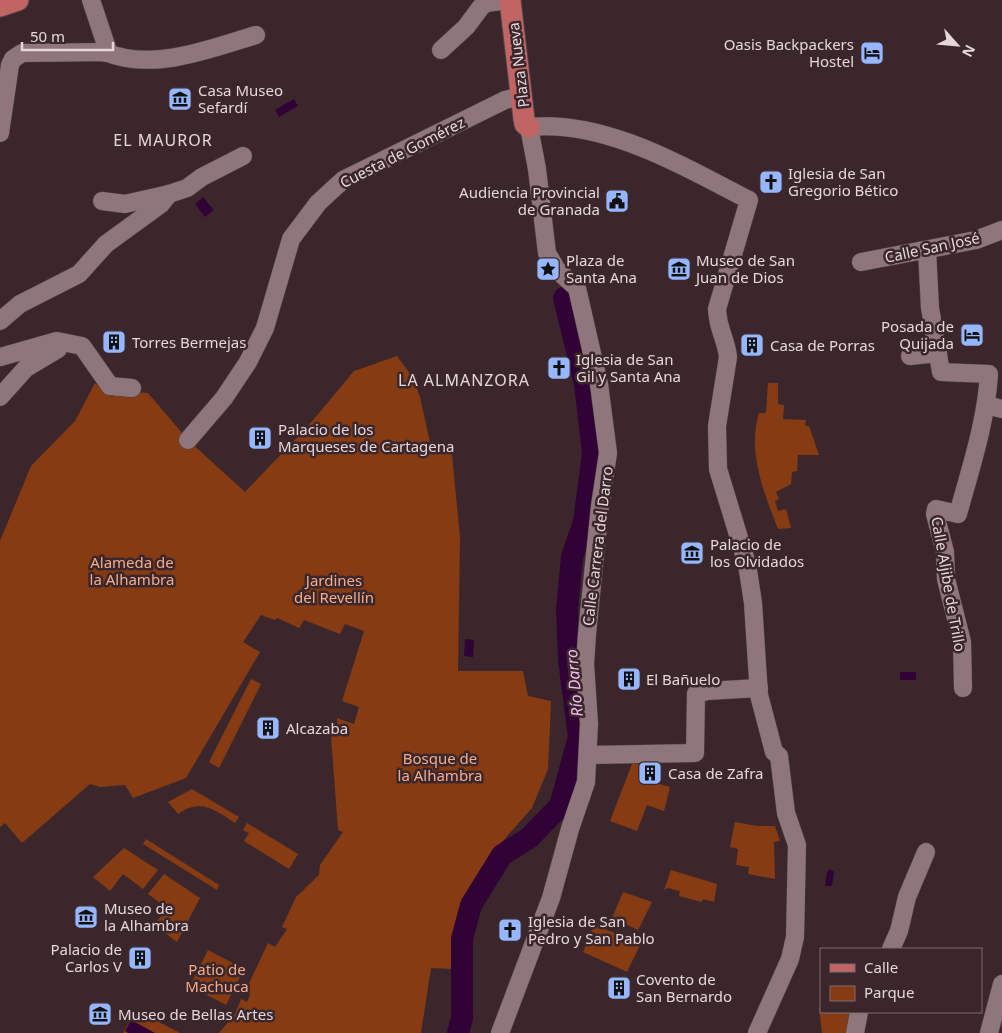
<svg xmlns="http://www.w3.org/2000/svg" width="1002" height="1033" viewBox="0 0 1002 1033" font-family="'Noto Sans',sans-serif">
	<rect width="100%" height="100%" fill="#3b272b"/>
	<g fill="#863b13">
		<polygon points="397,356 413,378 420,397 431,447 451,445 460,537 458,671 523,671 528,696 551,701 548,769 532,808 493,852 462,903 452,969 431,968 421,1033 219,1033 235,1014 241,999 247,1002 250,995 245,992 268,943 275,947 287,929 282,927 296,897 319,875 320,865 343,832 338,830 331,736 337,734 337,718 354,724 359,707 342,701 364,631 345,624 340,634 304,620 299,628 277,618 275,620 261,615 243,642 260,652 186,778 133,798 125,785 100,787 90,784 22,843 5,823 0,827 0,541 31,466 75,421 95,383 112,397 121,391 148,393 188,440 245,492 309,425 354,371"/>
		<path d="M768,383H778V404L784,405L783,419L806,420L805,426H809L819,455H798L797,471L792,472L791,484L776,492L779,499L775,501L778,511L786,509L791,528L778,529C764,493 747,452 759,413H766Z"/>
		<polygon points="251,679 261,684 219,768 209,762"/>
		<polygon points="632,764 643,764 641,779 670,787 664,811 647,805 637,831 610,821"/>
		<path d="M192,789L239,817L235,823C215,810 201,798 178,814L168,802Z"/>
		<polygon points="735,822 757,826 775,826 780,841 774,842 775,879 748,874 749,867 736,865 738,849 730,847"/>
		<polygon points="247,823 298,854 289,869 244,841 249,833 243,830"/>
		<polygon points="146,839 219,885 217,890 143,844"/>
		<polygon points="124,848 158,870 143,889 123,874 110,891 93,877"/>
		<polygon points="671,870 717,884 714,902 703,899 702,902 679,896 680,891 668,888 664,890"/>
		<polygon points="164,874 200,898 177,942 154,925 167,908 148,894"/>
		<polygon points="623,892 652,902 638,930 612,918"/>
		<polygon points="594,925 641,943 627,972 583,952"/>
		<polygon points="208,950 244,969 226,1005 190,986"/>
		<polygon points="819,1006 821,1012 855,1012 852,1033 822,1033"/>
		<polygon points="136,1010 180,1033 123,1033"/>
	</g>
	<g fill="#310235">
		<polygon points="294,99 298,106 279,117 275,110"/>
		<polygon points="203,197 214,210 205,217 195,204"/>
		<polygon points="465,639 474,640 473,657 464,656"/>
		<rect x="900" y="672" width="16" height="8"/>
		<polygon points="830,869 834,872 832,886 825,886 827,872"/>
		<polygon points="131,1020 155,1033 128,1033 125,1031"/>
	</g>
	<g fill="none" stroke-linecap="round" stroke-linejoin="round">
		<polyline stroke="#310235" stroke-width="22" points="458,1033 462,1018 462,939 471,905 502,855 529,838 560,806 579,737 569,660 567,609 572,557 584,522 593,453 585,384 564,298"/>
		<g stroke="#544347" stroke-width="19">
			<g id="minor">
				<polyline points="91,0 107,48 106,53"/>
				<polyline points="441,50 466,27 481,7 486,3 510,0"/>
				<path d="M0,133L10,65L13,59L22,53L105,52C153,72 209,49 256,35"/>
				<polyline points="102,201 125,204 169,194 187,188 202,177 243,156"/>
				<path d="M927,250L930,308L941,372L989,374C986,422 971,467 958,514L936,509L935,514L945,552L946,579L962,642L963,688"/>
				<polyline points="861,262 976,240 1002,230"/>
				<polyline points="0,321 20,304 79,274 106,244 161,204 169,194"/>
				<polyline points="910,356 938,353"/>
				<polyline points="0,357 57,341 82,346 110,386 132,388"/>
				<polyline points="0,397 26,368 58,349"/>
				<polyline points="987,405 1002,409"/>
				<polyline points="188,440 224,398 248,362 265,328 291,239 318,203 343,180 505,100 522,96"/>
				<polyline points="589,755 695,753 696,694 707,691 759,688"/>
				<polyline points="891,949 899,931 907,897 926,852"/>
				<path d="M500,1033L551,898L570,829L586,782L589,724L585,664L587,634L600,506L608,453L599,384L577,288L557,270L547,253L537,169L529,127C605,119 684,167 749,200L717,309C718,331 726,338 728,357L717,426L718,469L747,564L753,603L759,695L774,752L779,756L786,813L797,845L795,937L790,959L757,1033"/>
				<polyline points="855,1033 859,1012"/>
				<polyline points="989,1033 1002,984"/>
			</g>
		</g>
		<g stroke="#544347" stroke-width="23">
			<g id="major">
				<polyline points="510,0 524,119 525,124 529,127"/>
				<polyline points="0,6 18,0"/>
			</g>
		</g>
		<use href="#minor" stroke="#8e767a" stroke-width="18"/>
		<use href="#major" stroke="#c06563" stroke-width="21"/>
	</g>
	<defs>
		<g id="hotel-square" transform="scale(1.25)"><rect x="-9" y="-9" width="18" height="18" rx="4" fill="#96b6fd" stroke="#3b272b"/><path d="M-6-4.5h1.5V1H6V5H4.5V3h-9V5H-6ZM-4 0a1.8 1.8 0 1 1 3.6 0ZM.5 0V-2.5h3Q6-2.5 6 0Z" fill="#111"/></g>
		<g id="museum-square" transform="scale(1.25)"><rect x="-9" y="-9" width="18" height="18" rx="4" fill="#96b6fd" stroke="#3b272b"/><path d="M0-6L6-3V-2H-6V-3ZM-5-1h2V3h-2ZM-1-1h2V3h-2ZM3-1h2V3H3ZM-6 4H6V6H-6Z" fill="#111"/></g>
		<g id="church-square" transform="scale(1.25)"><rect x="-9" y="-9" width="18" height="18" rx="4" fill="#96b6fd" stroke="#3b272b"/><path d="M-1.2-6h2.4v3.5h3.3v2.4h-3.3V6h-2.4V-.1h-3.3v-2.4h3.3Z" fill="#111"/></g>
		<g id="civic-square" transform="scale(1.25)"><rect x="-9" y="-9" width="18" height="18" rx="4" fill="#96b6fd" stroke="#3b272b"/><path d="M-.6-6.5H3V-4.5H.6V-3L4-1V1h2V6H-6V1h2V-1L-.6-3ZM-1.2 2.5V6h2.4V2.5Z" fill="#111"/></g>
		<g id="sight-square" transform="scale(1.25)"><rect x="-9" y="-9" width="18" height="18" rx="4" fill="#96b6fd" stroke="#3b272b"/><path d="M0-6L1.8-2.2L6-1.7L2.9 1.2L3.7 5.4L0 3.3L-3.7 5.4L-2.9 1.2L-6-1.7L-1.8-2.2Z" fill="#111"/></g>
		<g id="building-square" transform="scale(1.25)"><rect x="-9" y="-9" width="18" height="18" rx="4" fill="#96b6fd" stroke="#3b272b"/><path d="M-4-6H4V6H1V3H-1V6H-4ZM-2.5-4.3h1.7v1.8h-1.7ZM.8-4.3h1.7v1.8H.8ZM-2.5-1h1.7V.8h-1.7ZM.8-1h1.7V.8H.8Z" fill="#111"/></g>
	</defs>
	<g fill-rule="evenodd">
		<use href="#hotel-square" x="872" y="53"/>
		<use href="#museum-square" x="180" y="99"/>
		<use href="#church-square" x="771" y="182"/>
		<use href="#civic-square" x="617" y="201"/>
		<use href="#sight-square" x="548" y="269"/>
		<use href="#museum-square" x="679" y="269"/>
		<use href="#hotel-square" x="972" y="335"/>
		<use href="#building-square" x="114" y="342"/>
		<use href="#building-square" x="752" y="345"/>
		<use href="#church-square" x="559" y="368"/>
		<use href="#building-square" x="260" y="438"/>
		<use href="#museum-square" x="692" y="553"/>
		<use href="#building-square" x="629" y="679"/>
		<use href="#building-square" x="268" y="728"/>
		<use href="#building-square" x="650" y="773"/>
		<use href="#museum-square" x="86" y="917"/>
		<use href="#church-square" x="510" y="930"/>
		<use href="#building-square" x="140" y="958"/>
		<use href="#building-square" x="619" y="988"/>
		<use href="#museum-square" x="100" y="1014"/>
	</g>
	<g text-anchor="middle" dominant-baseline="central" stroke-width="5" stroke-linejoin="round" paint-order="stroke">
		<g font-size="15" fill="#e4d6d9" stroke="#3b272b" text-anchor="start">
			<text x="854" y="44" text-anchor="end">Oasis Backpackers<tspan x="854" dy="17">Hostel</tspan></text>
			<text x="198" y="90">Casa Museo<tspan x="198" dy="17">Sefardí</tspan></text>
			<text x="788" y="173">Iglesia de San<tspan x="788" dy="17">Gregorio Bético</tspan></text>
			<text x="600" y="192" text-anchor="end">Audiencia Provincial<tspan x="600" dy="17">de Granada</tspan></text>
			<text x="566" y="260">Plaza de<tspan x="566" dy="17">Santa Ana</tspan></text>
			<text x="696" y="260">Museo de San<tspan x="696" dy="17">Juan de Dios</tspan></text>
			<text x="954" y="326" text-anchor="end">Posada de<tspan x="954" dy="17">Quijada</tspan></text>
			<text x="132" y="342">Torres Bermejas</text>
			<text x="770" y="345">Casa de Porras</text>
			<text x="576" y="359">Iglesia de San<tspan x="576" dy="17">Gil y Santa Ana</tspan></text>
			<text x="278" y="429">Palacio de los<tspan x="278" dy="17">Marqueses de Cartagena</tspan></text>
			<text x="710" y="544">Palacio de<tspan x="710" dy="17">los Olvidados</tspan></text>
			<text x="646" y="679">El Bañuelo</text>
			<text x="286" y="728">Alcazaba</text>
			<text x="668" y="773">Casa de Zafra</text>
			<text x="104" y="908">Museo de<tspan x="104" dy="17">la Alhambra</tspan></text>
			<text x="528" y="921">Iglesia de San<tspan x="528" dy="17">Pedro y San Pablo</tspan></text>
			<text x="122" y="949" text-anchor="end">Palacio de<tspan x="122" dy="17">Carlos V</tspan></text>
			<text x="636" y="979">Covento de<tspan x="636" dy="17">San Bernardo</tspan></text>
			<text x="118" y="1014">Museo de Bellas Artes</text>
		</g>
		<g font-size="15" fill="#e4d6d9" stroke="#3b272b">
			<text transform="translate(518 65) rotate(-97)">Plaza Nueva</text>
			<text transform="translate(402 152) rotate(-27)">Cuesta de Gomérez</text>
			<text transform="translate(932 247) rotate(-12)">Calle San José</text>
			<text transform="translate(597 546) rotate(-83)">Calle Carrera del Darro</text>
			<text transform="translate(949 584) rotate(80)">Calle Aljibe de Trillo</text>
		</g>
		<g font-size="15" fill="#f2ac8c" stroke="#3b272b">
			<text x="132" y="562">Alameda de<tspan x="132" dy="17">la Alhambra</tspan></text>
			<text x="334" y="580">Jardines<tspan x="334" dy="17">del Revellín</tspan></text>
			<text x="440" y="758">Bosque de<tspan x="440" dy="17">la Alhambra</tspan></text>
			<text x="217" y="969">Patio de<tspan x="217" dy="17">Machuca</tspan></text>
		</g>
		<g font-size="16" letter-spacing="1" fill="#e4d6d9" stroke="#3b272b">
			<text x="163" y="140">EL MAUROR</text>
			<text x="464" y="380">LA ALMANZORA</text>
		</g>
		<g font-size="16" font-style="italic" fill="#f2bdf4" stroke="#3b272b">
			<text transform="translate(574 683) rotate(-95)">Río Darro</text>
		</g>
	</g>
	<rect x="820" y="948" width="162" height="65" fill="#3b272b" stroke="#7f6d71"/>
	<rect x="830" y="964" width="25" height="8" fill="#c06563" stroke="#7f6d71"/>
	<text x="864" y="973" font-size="15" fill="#e4d6d9">Calle</text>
	<rect x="830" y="986" width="25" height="15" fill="#863b13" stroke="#7f6d71"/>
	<text x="864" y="998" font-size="15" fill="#e4d6d9">Parque</text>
	<g transform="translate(957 45) rotate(117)" stroke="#3b272b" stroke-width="4" paint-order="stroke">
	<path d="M0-4L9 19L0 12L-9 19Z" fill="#e4d6d9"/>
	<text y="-8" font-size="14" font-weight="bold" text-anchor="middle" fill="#e4d6d9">N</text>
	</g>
	<path d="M22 42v8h91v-8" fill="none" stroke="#e4d6d9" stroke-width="2.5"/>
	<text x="30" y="42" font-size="15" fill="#e4d6d9" stroke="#3b272b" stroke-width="4" paint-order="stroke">50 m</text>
</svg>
